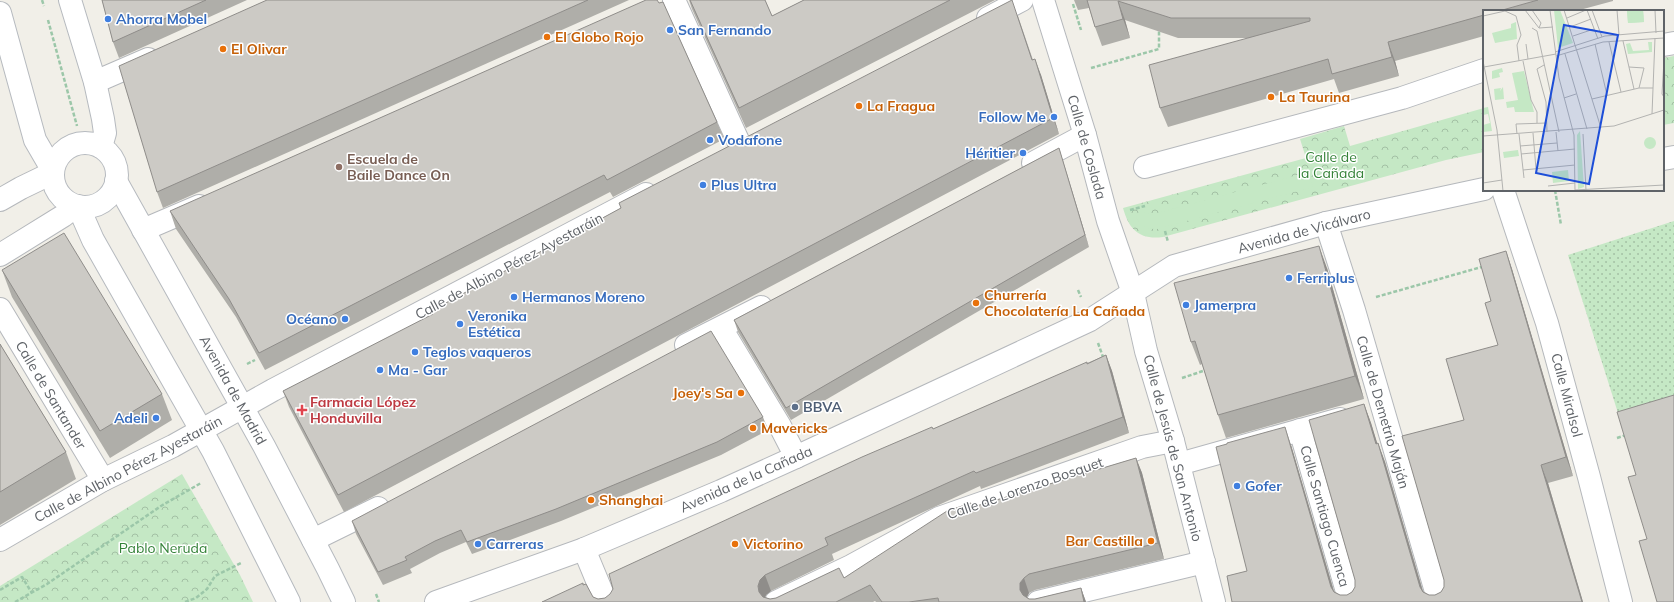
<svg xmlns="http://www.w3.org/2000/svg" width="1674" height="602" viewBox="0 0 1674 602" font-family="Mulish,sans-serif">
	<defs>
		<pattern id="grass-dots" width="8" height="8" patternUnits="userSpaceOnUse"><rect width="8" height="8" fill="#c5e8c5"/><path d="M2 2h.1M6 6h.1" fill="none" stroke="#a3c0a4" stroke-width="1.8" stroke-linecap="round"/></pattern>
		<pattern id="forest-crowns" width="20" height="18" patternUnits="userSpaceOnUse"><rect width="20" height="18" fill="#c5e8c5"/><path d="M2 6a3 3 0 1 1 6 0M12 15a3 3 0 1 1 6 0" fill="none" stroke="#a3c0a4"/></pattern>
	</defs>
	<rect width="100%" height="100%" fill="#f1efe8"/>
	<polygon fill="url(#grass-dots)" points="1674,221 1674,415 1624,432 1568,255"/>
	<g fill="url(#forest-crowns)">
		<polygon points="1674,56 1674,123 1663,125 1663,58"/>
		<path d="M1484,108V152L1446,160L1163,237C1140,240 1129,230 1123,208L1306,158L1300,139L1344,126L1350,146Z"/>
		<polygon points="182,474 240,575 253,602 0,602 0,586"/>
	</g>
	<path fill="#c5e8c5" d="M1309,172L1313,187L1157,229C1147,230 1138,224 1135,214L1143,211L1150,215Z"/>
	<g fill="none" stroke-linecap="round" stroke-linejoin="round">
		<g stroke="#b5b8bc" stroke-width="24">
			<g id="street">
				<polyline points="674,0 740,145"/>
				<polyline points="1043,0 1085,135 1108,221 1133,293 1146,351 1173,441 1214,602"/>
				<polyline points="988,18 1022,0"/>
				<polyline points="1663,45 1674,43"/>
				<polyline points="95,82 148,59"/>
				<polyline points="1663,159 1674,157"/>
				<polyline points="1033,163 1085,135"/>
				<polyline points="1145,167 1402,98 1484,70"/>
				<polyline points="1503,190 1547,323 1589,477 1621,602"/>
				<polyline points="0,200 21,188 52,173"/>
				<polyline points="1326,223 1354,310 1439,602"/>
				<polyline points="143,230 199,206"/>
				<polyline points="0,255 63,216 76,206"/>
				<polyline points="0,309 103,480"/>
				<polyline points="721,328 780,426 796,457"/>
				<polyline points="686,345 761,307"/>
				<polyline points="1300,430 1350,602"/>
				<polyline points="1179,464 1340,419"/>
				<polyline points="0,540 103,480 173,446 273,390 646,194"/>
				<polyline points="313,540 378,508"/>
				<polyline points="584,549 606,602"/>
				<polyline points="436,602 584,549 721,491 796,457 1090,320 1174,266 1326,223 1484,189"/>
				<polyline points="776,602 851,566 939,518 1142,447 1173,441"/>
				<polyline points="1038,602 1204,562"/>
			</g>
		</g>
		<g stroke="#b6babf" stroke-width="24">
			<g id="secondary">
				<polyline points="70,0 95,82 103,119 105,133 101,147"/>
				<polyline points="0,13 35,140 53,171"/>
				<circle cx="85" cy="175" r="32"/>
				<polyline points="116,181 264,446 328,569 344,602"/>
				<polyline points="78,206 93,240 213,451 289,602"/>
			</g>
		</g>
		<g stroke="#9cc7a9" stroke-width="2.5" stroke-dasharray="4 2" stroke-linecap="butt">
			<polyline points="42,0 44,6"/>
			<polyline points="1073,4 1081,30"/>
			<polyline points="48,20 77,126"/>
			<polyline points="1091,68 1159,49 1159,30"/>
			<polyline points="1555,190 1561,225"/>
			<polyline points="1130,210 1145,206"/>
			<polyline points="1165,231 1168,242"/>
			<polyline points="1078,290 1081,297"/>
			<polyline points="1376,297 1485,266"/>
			<polyline points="1098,343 1103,357"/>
			<polyline points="247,364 255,360"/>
			<polyline points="1182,378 1206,370"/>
			<polyline points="1617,438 1626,435"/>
			<polyline points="0,590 22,577 32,593"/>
			<polyline points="376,594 379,602"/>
			<polyline points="15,602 47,584 161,506 201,483"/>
			<polyline points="185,602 196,598 207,589 215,576 241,563"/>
		</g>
		<use href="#street" stroke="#fff" stroke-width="22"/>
		<use href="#secondary" stroke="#fff" stroke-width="22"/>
	</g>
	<g fill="#afaea9">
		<polygon points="102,0 247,0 119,58 113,42"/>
		<polygon points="267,0 629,0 163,208 157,192"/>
		<polygon points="689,0 765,0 772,16 804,0 995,0 746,128 692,9"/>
		<polygon points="1074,0 1613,0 1613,1 1576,11 1484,11 1484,36 1395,61 1399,76 1339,93 1334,79 1168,127 1160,108 1249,38 1178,38 1125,20 1130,38 1102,46 1095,27 1089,8 1078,10"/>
		<polygon points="1018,16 1033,60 1041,75 1059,134 344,512 289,407 283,391 432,315 431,311 621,208 619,203"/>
		<polygon points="717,122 724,139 613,197 610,192 265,370 236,317 176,229 170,211"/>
		<polygon points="1059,148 1063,161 1089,247 791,420 738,332 734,320"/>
		<polygon points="1506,251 1512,269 1573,476 1548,483 1583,602 1232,602 1247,571 1291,445 1334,591 1340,595 1347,595 1352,592 1355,587 1364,404 1371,423 1377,443 1378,443 1385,462 1423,591 1429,595 1435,595 1441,592 1444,587 1464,420 1498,345 1491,301"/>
		<polygon points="1327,268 1364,399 1226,438 1218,415 1202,364 1200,365 1191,342"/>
		<polygon points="2,270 162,394 172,420 110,458 12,297"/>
		<polygon points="0,344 66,452 76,479 0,525"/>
		<polygon points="1106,355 1112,371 1129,433 981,489 980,486 832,554 834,560 771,591 766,595 765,597 770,599 776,598 844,578 973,507 1136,458 1142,473 1164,559 1035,590 1029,593 1027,597 1029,599 1035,599 1081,588 1086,602 876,602 875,601 873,602 542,602 583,585 593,597 598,599 605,598 933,429"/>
		<polygon points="763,417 768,430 721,455 561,521 472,554 466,542 440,553 410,569 412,573 383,585 356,534 352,521"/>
	</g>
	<g fill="#8f8d8a">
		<polygon points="1118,1 1125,20 1130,38 1123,19"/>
		<polygon points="1388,42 1395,61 1399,76 1392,57"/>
		<polygon points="1035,59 1041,75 1059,134 1053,118"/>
		<polygon points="1059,148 1063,161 1089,247 1085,235"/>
		<polygon points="1319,246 1327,268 1364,399 1355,376"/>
		<polygon points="1506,251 1512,269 1573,476 1566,457"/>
		<polygon points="1106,355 1112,371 1129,433 1123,417"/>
		<polygon points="1364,404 1371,423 1383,462 1376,444"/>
		<polygon points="1285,427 1291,445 1337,602 1331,587"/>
		<polygon points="1378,443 1385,462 1426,602 1420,587"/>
		<polygon points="1136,458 1142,473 1164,559 1158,543"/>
		<polygon points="1541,465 1548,483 1583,602 1582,602"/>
		<polygon points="765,575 771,591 766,595 764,601 759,592 758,586 760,580"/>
		<polygon points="1024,578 1029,593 1026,599 1026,602 1020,590 1020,583"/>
		<polygon points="1081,588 1086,602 1084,602"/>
	</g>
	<g fill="#cccac5" stroke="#8f8d8a">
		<polygon points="102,0 206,0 113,42"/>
		<polygon points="267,0 588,0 157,192 119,66"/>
		<polygon points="646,0 657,0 659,3 663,2 717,122 607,180 604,175 259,353 229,299 170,211"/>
		<polygon points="690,0 765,0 772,16 804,0 950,0 739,108"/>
		<polygon points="1012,0 1032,60 1035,59 1053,118 338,495 283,391 433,314 431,311 621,208 619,203"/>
		<polygon points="1087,0 1538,0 1499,11 1484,11 1484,15 1388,42 1392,57 1332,74 1328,59 1160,108 1149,65 1310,21 1310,18 1171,18 1118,1 1123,19 1095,27"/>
		<polygon points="1059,148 1085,235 786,408 734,320"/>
		<polygon points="64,233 162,394 100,431 2,270"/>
		<polygon points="1319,246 1355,376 1218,415 1195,341 1191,342 1174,283"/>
		<polygon points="1506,251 1566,457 1541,465 1582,602 1232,602 1227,576 1247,571 1216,447 1227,444 1227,443 1285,427 1331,587 1334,592 1340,595 1347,595 1352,592 1355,587 1355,580 1309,420 1364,404 1376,444 1378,443 1420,587 1423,592 1429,595 1435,595 1441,592 1444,587 1444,580 1402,436 1464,420 1446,359 1498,345 1485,303 1491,301 1479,259"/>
		<polygon points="711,331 763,417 717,442 556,509 467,542 461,530 435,541 405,557 407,560 378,572 352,521"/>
		<polygon points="0,344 66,452 0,492"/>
		<polygon points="1106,355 1123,417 976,473 974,471 825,538 828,545 765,575 760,580 758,586 759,592 763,597 770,599 776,598 839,568 844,578 947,511 971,503 973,507 1136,458 1158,543 1029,574 1024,578 1020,583 1020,590 1023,595 1029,599 1035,599 1081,588 1084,602 939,602 938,598 909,602 882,602 870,585 836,602 542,602 583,583 583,585 586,584 593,597 598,599 605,598 610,594 613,589 609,574 862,457 932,427 933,429 1087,362 1087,364"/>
		<polygon points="1674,395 1674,602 1657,602 1639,541 1647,539 1628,477 1636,475 1617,412"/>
	</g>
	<g fill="#3f7fe0" stroke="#fff" stroke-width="1.5">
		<circle cx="108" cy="19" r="4"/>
		<circle cx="670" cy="30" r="4"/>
		<circle cx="1054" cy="117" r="4"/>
		<circle cx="710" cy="140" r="4"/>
		<circle cx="1023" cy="153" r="4"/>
		<circle cx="703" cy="185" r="4"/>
		<circle cx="1289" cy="278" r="4"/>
		<circle cx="514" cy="297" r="4"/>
		<circle cx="1186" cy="305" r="4"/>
		<circle cx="345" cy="319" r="4"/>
		<circle cx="460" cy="324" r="4"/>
		<circle cx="415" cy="352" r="4"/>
		<circle cx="380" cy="370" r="4"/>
		<circle cx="156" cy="418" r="4"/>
		<circle cx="1237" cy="486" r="4"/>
		<circle cx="478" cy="544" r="4"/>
	</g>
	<g fill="#e8710a" stroke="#fff" stroke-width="1.5">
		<circle cx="547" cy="37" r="4"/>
		<circle cx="223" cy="49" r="4"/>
		<circle cx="1271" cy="97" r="4"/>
		<circle cx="859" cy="106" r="4"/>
		<circle cx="976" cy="303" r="4"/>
		<circle cx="741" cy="393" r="4"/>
		<circle cx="753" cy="428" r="4"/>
		<circle cx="591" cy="500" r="4"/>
		<circle cx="1151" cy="541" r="4"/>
		<circle cx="735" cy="544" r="4"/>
	</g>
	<circle fill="#8d6e63" stroke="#fff" stroke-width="1.5" cx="339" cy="167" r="4"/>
	<circle fill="#5c6f8a" stroke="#fff" stroke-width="1.5" cx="795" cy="407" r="4"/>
	<path fill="#e0444e" stroke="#fff" stroke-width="1.5" d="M300 404h4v4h4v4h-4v4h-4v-4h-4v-4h4z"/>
	<g text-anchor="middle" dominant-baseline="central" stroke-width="3" stroke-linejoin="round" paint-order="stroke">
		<g font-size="14" font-weight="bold" fill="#366cbe" stroke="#fff" text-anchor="start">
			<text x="116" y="19">Ahorra Mobel</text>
			<text x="678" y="30">San Fernando</text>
			<text x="1046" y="117" text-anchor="end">Follow Me</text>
			<text x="718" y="140">Vodafone</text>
			<text x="1015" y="153" text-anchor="end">Héritier</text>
			<text x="711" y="185">Plus Ultra</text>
			<text x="1297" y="278">Ferriplus</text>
			<text x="522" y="297">Hermanos Moreno</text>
			<text x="1194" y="305">Jamerpra</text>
			<text x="468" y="316">Veronika<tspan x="468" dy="16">Estética</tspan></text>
			<text x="337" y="319" text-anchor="end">Océano</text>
			<text x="423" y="352">Teglos vaqueros</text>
			<text x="388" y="370">Ma - Gar</text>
			<text x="148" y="418" text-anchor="end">Adeli</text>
			<text x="1245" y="486">Gofer</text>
			<text x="486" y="544">Carreras</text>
		</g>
		<g font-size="14" font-weight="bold" fill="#c56008" stroke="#fff" text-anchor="start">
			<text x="555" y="37">El Globo Rojo</text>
			<text x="231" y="49">El Olivar</text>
			<text x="1279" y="97">La Taurina</text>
			<text x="867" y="106">La Fragua</text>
			<text x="984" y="295">Churrería<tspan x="984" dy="16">Chocolatería La Cañada</tspan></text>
			<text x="733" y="393" text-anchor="end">Joey's Sa</text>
			<text x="761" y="428">Mavericks</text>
			<text x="599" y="500">Shanghai</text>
			<text x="1143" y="541" text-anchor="end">Bar Castilla</text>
			<text x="743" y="544">Victorino</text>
		</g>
		<g font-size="14" fill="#5f6368" stroke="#fff">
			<text transform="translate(1087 147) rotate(74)">Calle de Coslada</text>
			<text transform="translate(1304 231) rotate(-15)">Avenida de Vicálvaro</text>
			<text transform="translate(509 266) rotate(-28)">Calle de Albino Pérez Ayestaráin</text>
			<text transform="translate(233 390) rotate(61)">Avenida de Madrid</text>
			<text transform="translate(51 395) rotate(59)">Calle de Santander</text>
			<text transform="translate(1567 395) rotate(75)">Calle Miralsol</text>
			<text transform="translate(1383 412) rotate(74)">Calle de Demetrio Maján</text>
			<text transform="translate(1173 448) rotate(75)">Calle de Jesús de San Antonio</text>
			<text transform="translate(128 469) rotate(-28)">Calle de Albino Pérez Ayestaráin</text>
			<text transform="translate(746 479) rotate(-24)">Avenida de la Cañada</text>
			<text transform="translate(1025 488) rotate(-19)">Calle de Lorenzo Bosquet</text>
			<text transform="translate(1325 516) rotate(74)">Calle Santiago Cuenca</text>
		</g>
		<g font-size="14" fill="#348238" stroke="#fff">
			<text x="1331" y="157">Calle de<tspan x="1331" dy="16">la Cañada</tspan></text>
			<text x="163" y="548">Pablo Neruda</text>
		</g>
		<g font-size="14" font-weight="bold" fill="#785e54" stroke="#fff" text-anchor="start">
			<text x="347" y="159">Escuela de<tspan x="347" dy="16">Baile Dance On</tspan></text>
		</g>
		<g font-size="14" font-weight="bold" fill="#be3a42" stroke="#fff" text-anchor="start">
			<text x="310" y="402">Farmacia López<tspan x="310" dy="16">Honduvilla</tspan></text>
		</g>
		<g font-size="14" font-weight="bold" fill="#4e5e75" stroke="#fff" text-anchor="start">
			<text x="803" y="407">BBVA</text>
		</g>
	</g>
	<g transform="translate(1483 10)">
		<rect width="181" height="181" fill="#f1efe8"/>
		<path d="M33,12L34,29L12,33L9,23L28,18V14ZM85,160L86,171L70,173L69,162Z" fill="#c5e8c5"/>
		<path d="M71,0H77L90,33L75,38ZM144,0H160L161,12L145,13ZM41,61L51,102H32L31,97L24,98L23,92L35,90L29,63ZM97,121L101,177L95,179L94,125Z" fill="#c5e8c5"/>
		<path d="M144,0L149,2L148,10L153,7L157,11L160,0L161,12L145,13ZM165,32H169V42L145,44L143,34L147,33L150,41L166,40ZM19,58L20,62L16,63L17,67L9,69V61ZM20,77L21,89L12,90L11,79L18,78L17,81ZM5,97L9,121L0,122V115L7,113L5,104L0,105V98ZM161 133a6 6 0 1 1 12 0a6 6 0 1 1-12 0ZM35,140L36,146L21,148L20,142Z" fill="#c5e8c5"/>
		<path fill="none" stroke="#b3b3b1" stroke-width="1" d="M42,0L56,18L70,17M49,0L58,13L56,18M67,0L76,68L91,125L92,181M81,0L118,118M104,0L115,29M109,0L119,27M134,0L136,25M172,0L173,23M0,6L22,1L33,6L38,25L34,35L36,51M84,8L103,0M87,17L108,9M49,18L54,21L76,122M90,26L111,19M140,31L151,79M126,32L138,82M43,34L45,49M112,34L124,85M72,42L122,26L181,21M82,44L104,119M73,46L120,32L181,28M181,50L179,84L181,87M0,51L14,120L20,181M40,51L48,90L54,102V113M61,55L54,59L63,92L64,122M1,57L73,44M146,57L161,58L156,78M81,88L93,84M109,89L156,78H170M169,104L172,28M73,122L75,141M50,123L53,159M34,124L33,114L64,113M36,124L41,168M100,124L103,180M0,126L131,116L181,100M37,136L74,133M38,144L92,139M40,160L92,155M0,173L19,170M65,176L92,173M92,180L181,175"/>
		<path fill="#1d4ed8" fill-opacity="0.15" stroke="#1d4ed8" stroke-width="2" d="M81,15L135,25L106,174L53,163Z"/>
		<rect width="181" height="181" fill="none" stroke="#5f6368" stroke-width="2"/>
	</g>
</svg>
